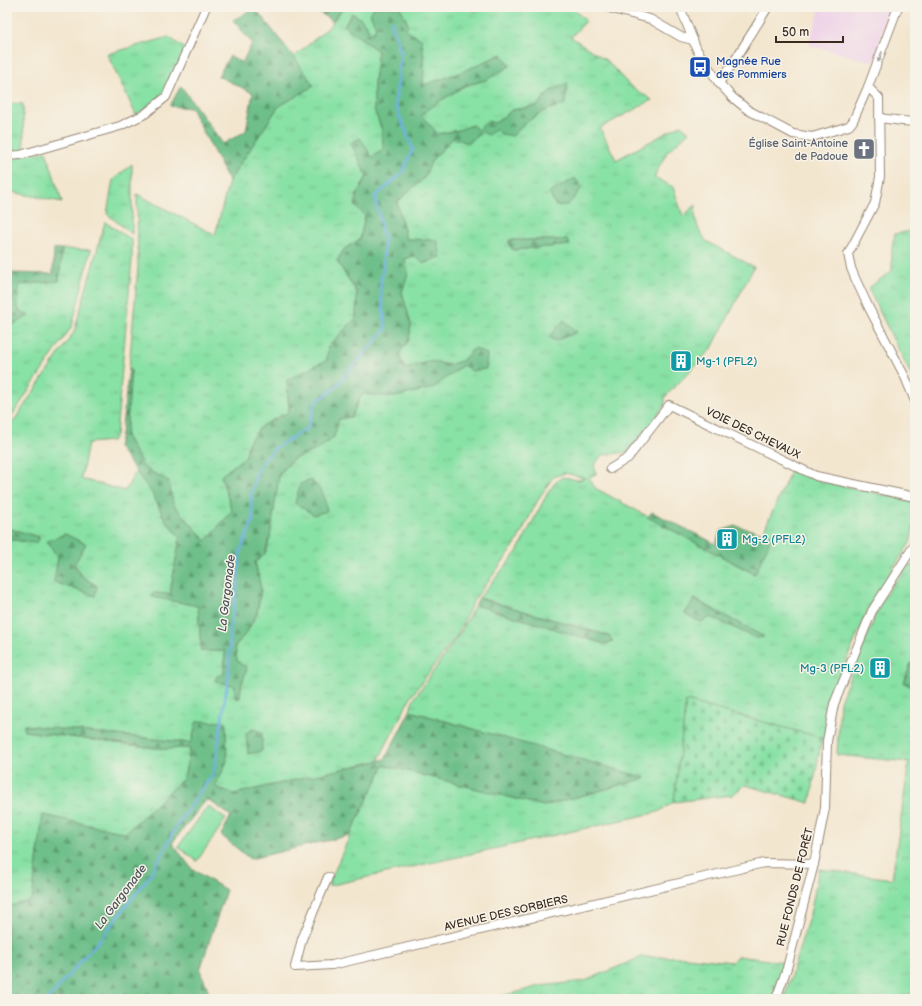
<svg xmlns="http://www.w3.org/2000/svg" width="922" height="1006" viewBox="0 0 922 1006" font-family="'Balsamiq Sans',sans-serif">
	<defs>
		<pattern id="grass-tufts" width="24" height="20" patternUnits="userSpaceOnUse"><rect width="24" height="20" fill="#88e1a5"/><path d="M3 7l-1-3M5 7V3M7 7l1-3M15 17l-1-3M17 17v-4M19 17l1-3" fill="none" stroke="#76c18e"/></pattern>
		<pattern id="forest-firs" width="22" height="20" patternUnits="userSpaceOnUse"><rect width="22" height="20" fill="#6ebf8a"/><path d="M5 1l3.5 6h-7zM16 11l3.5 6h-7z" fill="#5c9b70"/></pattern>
		<pattern id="cemetery-stones" width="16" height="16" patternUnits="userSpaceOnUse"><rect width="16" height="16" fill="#88e1a5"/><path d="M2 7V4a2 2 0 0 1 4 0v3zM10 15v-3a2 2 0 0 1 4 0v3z" fill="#76c18e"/></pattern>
	</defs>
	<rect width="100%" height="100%" fill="#f7f3e8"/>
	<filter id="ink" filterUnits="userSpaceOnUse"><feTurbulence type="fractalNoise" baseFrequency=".025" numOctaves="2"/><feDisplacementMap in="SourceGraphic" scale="8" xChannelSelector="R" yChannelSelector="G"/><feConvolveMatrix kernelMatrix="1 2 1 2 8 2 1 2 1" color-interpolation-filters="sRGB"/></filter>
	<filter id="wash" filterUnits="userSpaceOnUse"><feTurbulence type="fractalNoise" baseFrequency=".012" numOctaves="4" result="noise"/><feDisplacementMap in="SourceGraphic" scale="16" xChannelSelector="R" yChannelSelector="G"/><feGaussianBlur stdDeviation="0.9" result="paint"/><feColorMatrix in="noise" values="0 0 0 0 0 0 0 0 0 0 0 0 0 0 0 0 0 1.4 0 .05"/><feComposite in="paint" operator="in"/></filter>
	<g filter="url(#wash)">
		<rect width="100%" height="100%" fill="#f3e6cf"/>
		<polygon fill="#eed0e8" points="821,7 889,7 874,62 808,45"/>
		<g fill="url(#grass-tufts)" stroke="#628662" fill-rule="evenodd">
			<polygon points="344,7 375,7 370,13 376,27 372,34 361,19 352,13 344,26 378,51 374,83 374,109 382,130 383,150 372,157 351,143 367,176 357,195 365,215 360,239 344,249 337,261 357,293 356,318 328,347 327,360 287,380 289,412 261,426 248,443 246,456 221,476 232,511 206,541 173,504 168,481 144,468 126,436 131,371 129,368 138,267 137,194 215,235 229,181 278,107 313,86 294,57 328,28"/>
			<path d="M400,7H471L475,12L483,7H572L586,21L571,37L607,61L629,85L652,100L600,128L616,160L681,125L689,132L667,152L654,177L673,187L683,216L696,205L695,216L698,228L706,241L754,267L712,348L665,397V405L628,452L602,455L594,466L596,474L589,477L595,488L754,574L773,534L763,533L791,470L820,481L899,498L912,502L915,510V521L910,543L873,599L843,668L829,706L826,739L686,701L674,802L658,812L328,886L350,835L384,765L544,806L645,778L410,711L413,700L460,633L475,605L605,644L612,641L609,636L479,598L517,552L547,494L555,483L562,477L578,480L585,478L565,473L553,477L539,498L516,543L493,575L474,600L457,635L410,698L378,761L234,794L215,787L227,761L191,743L24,725V731L163,749L190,748L184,778L125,833L43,815L32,900L7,907V748L8,747V735L7,736V539L35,543L39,537L7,528V431L74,332L105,222L132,240V259L116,435L112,441L88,443L81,479L125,491L136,471L152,493L166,521L180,537L170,594L152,593L198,606L201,651H225L224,674L235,686L236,698H240L241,686L247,669L237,661L235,646L247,632L257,613L261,589L255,562L265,554L270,537L279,475L293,459L318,449L339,419L351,417L362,394L395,397L433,388L463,365L474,348L462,361L449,365L430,361L406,370L398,354L409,340L411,325L402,292L408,273L405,259L413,256L425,263L440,257L437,240L406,239L397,202L424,178L432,160L453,138L496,128L513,136L525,123L542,112L565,103L567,83L549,92L537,106L512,110L495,123L478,130L472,125L459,130L438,134L420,115L437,103L464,86L486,80L510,66L459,73L423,86L424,65L422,40L405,30L407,24ZM509,240H567L570,245L513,250ZM85,544L74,564L83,577L97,586L54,582L58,558ZM695,599L763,637L756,638L711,617L685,614Z"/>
			<polygon points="169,37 185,49 164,96 136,115 107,54"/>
			<polygon points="7,103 23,104 24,151 7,153"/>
			<polygon points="46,151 62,202 7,191 7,158"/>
			<polygon points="132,164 132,234 107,214 113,180"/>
			<polygon points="915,230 915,383 868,288 892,271 892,248 895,234"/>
			<polygon points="62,249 91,250 72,326 7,423 7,328 28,316 18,310 19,285 59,281"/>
			<polygon points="909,565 915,566 915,664 911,663 904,683 915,688 915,999 911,999 913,994 908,995 906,999 784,999 811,910 819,869 892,879 909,762 837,755 840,701 872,625 878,606 893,584"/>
			<polygon points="737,956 784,962 773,999 492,999 540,986 585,981 641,957 686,957 732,962"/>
		</g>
		<g fill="url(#forest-firs)" stroke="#547454">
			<polygon points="312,7 344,7 332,21"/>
			<polygon points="375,7 400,7 408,24 406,30 422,40 424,65 423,85 459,73 502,54 510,66 486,80 464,86 437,103 421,115 438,134 459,130 472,125 478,130 488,121 495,123 512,110 537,106 549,92 568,83 565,104 542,112 525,123 513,136 501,134 496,129 488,135 482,132 468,143 453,138 432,160 424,178 397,202 406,239 437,240 441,257 424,263 413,256 405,259 408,273 402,292 411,324 409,340 399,354 405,369 430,361 449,365 462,361 474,348 487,354 486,369 471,371 463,365 433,388 394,397 362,394 351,417 339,419 334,437 318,449 293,459 279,474 270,537 265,554 255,562 261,589 257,613 247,632 235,646 237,661 247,668 241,686 240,698 235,698 235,686 215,681 217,676 224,674 225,651 201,651 198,606 152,597 152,593 170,594 180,537 166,521 152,493 118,447 121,435 129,368 131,371 126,436 144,468 169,481 173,504 206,541 232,511 221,476 246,456 248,443 261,426 289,412 287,380 327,360 328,347 356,318 357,292 337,261 344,249 360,239 365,216 355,206 357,195 367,176 351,143 360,138 372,157 383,150 382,130 374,109 374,83 378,51 344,26 352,13 361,19 372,34 376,27 370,13"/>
			<polygon points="255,8 294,57 314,86 278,107 229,181 191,108 170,106 181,86 223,144 246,131 253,93 218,76 230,56 242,63 252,43 233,20"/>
			<polygon points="575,178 582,188 568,205 556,206 549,193"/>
			<polygon points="509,240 567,240 570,245 513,250 509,245"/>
			<polygon points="54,249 62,249 59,281 19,285 18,310 29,316 7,328 7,273 53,274"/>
			<polygon points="564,320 577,332 555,341 549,337"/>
			<polygon points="311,480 323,493 327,511 314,515 295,503 300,484"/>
			<polygon points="652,512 716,544 720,531 736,526 763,533 773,534 755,574 647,517"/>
			<polygon points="7,528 39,537 39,540 35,543 7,539"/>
			<polygon points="65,534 86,544 74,565 83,577 97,586 95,596 54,582 58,558 47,541"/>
			<polygon points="479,598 609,636 613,641 605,644 475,605"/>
			<polygon points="694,599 764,637 756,638 711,617 701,622 685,614"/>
			<polygon points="911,663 915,664 915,688 904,683"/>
			<polygon points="410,711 646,778 544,806 384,765 350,835 250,859 221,835 231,816 207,799 172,843 192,869 226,890 200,970 207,987 211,999 7,999 7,907 32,900 43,815 125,833 184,778 190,748 163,749 24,731 24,725 191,743 197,721 226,722 227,761 215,787 234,794 385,759"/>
			<polygon points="253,729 262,732 262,751 248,754 246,733"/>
		</g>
		<polygon fill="url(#cemetery-stones)" stroke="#628662" points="686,701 822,738 810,803 745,785 732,795 674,802"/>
		<polygon fill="#88e1a5" stroke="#628662" points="208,806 226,819 197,861 178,847"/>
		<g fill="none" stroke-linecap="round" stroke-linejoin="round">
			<polyline stroke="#6eb2e3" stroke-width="2.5" points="48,999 103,936 151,874 176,827 214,772 229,673 230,628 238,583 240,552 253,521 251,495 258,467 275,448 308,428 315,402 333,390 353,366 386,329 380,287 383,267 384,240 375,197 402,173 413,149 395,105 401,52 391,21"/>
		</g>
	</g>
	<g filter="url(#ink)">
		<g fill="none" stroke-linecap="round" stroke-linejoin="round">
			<g stroke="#978876" stroke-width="10">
				<g id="minor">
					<polyline points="680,7 697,50 719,83 732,97 748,110 793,134 812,137 849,126 853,121 868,87 898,7"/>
					<polyline points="609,8 650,19 681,37 693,40"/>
					<polyline points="719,83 735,60 768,7"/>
					<polyline points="868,87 879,98 880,177 875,203 848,254 851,268 855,278 869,308 905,377 915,401"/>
					<polyline points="879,118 903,121 915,122"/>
					<polyline points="7,156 20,155 120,126 145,114 166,97 206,7"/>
					<polyline points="610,469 628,458 669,405 816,476 915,497"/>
					<polyline points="328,877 302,939 295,967 332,965 764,863 814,864"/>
					<polyline points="776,999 787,968 814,864 825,808 827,741 834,704 872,611 915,544"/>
				</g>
			</g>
			<use href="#minor" stroke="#fff" stroke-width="8"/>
		</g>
		<defs><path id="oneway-solid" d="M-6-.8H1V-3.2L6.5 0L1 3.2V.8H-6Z"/></defs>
		<use fill="#a79f9a" href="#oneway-solid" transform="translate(880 57) rotate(111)"/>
	</g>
	<defs>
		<g id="bus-square" transform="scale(1.15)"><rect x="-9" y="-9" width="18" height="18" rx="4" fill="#1a4fb4" stroke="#f7f3e8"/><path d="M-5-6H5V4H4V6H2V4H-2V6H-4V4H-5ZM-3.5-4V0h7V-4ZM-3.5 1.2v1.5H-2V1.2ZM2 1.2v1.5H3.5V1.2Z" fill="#fff"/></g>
		<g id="church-square" transform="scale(1.15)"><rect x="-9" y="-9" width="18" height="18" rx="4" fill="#6b7280" stroke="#f7f3e8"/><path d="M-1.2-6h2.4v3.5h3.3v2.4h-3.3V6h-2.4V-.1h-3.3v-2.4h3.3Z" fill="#fff"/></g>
		<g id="building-square" transform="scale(1.15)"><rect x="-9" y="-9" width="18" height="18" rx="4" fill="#0f9aa8" stroke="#f7f3e8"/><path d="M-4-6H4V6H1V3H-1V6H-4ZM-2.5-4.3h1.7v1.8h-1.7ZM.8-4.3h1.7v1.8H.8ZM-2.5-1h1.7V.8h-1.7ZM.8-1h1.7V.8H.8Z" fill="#fff"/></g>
	</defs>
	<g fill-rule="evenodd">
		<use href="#bus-square" x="700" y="67"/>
		<use href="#church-square" x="864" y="149"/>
		<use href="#building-square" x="681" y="361"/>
		<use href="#building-square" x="727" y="539"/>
		<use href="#building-square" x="880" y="668"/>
	</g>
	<g text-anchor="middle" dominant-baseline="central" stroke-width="3" stroke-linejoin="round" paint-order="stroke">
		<g font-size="11" fill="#164399" stroke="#f7f3e8" text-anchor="start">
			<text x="716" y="61">Magnée Rue<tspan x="716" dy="13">des Pommiers</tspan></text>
		</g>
		<g font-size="11" fill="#5b616d" stroke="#f7f3e8" text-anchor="end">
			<text x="848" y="143">Église Saint-Antoine<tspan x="848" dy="13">de Padoue</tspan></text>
		</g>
		<g font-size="11" fill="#0d838f" stroke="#f7f3e8" text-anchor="start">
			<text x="696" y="361">Mg-1 (PFL2)</text>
			<text x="742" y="539">Mg-2 (PFL2)</text>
			<text x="864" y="668" text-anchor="end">Mg-3 (PFL2)</text>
		</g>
		<g font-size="11" fill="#3b2a1e" stroke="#f7f3e8">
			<text transform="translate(753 433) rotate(26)">VOIE DES CHEVAUX</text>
			<text transform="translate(795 887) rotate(-76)">RUE FONDS DE FORÊT</text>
			<text transform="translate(506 913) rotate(-13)">AVENUE DES SORBIERS</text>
		</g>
		<g font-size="12" font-style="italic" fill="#4a5359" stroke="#f7f3e8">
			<text transform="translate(227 593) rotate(-83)">La Gargonade</text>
			<text transform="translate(121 897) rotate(-53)">La Gargonade</text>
		</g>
	</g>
	<rect width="922" height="1006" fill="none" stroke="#f7f3e8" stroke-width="24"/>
	<path d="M776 36v6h67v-6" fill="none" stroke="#3b2a1e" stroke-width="2"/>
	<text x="782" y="36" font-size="12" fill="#3b2a1e" stroke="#f7f3e8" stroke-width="3" paint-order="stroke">50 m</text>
</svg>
